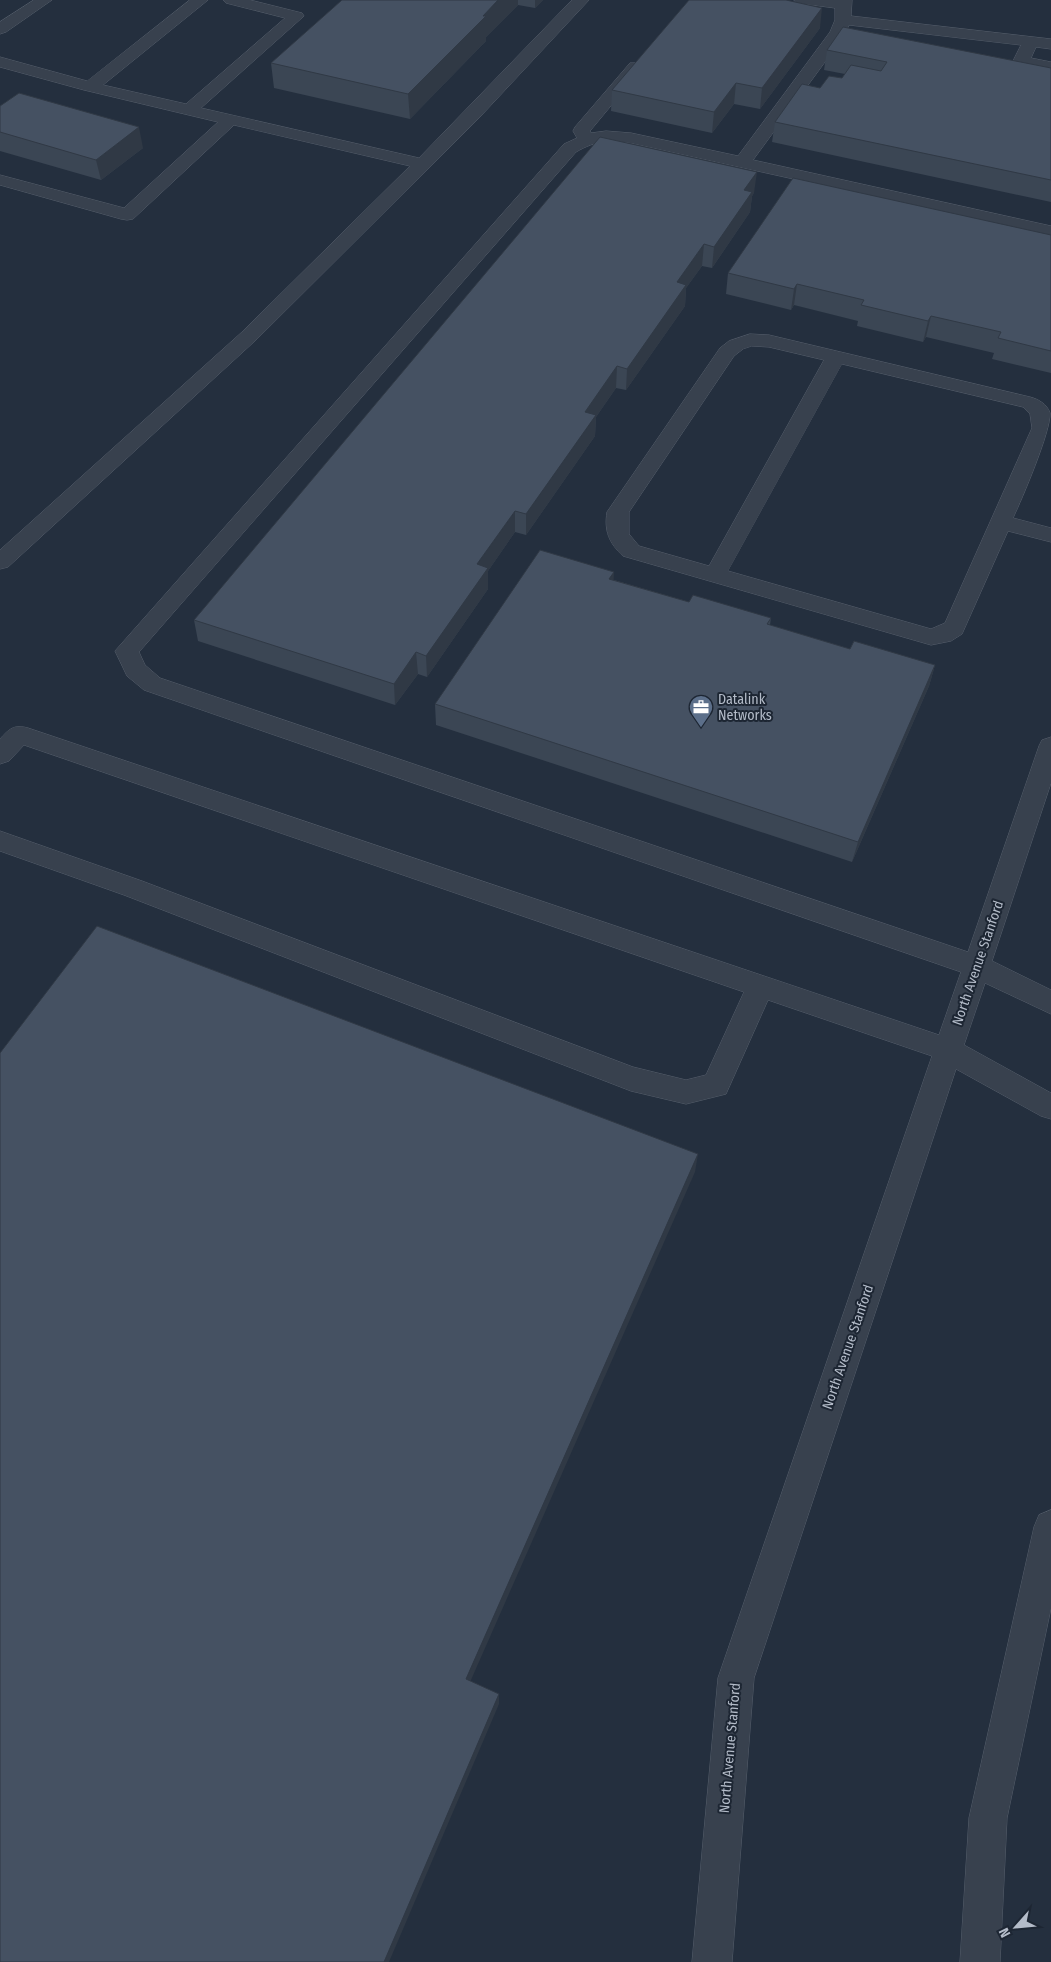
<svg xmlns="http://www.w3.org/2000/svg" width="1051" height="1962" viewBox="0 0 1051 1962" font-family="'Fira Sans Condensed',sans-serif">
	<rect width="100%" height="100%" fill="#242f3e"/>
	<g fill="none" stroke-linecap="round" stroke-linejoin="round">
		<g stroke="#565f6c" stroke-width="1">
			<g id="minor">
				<polygon points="34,0 52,0 6,32 0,34 0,22"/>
				<polygon points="190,0 208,0 103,85 186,104 285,18 226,3 223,0 250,0 302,13 304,16 201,108 419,158 572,0 589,0 479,118 256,340 8,567 0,569 0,550 242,332 410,166 234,125 133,219 127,220 121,219 0,185 0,175 124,208 218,122 84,90 0,67 0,57 87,81"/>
				<path d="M794,0H852L851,16L1051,39V49L1036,47L1031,58L1051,62V72L1015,64L1013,61L1021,45L849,25L844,36L753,160L1051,226V236L631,143C608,140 597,140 576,152L139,652L145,665L160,678L968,952L1039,746L1042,740L1051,737V783L992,961L1051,990V1014L985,983L964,1045L1051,1093V1119L1041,1116L956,1069L754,1678L732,1962H692L718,1678L932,1056L768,1000L726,1094L686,1104L631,1091L124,895L0,851V831L142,881L633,1067L686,1080L706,1075L744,992L24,745L9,761L0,764V739C9,729 14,724 28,728L939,1035L961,972L144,690L127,676L115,651L564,144L577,138L573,131L575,127L630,63H642L644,66L590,131L591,133L606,131L631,133L738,156L830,32L835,20V8L797,3Z"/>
				<path d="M750,334L769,335L1030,397C1038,399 1047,404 1050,413C1051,431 1022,499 1013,518L1051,528V542L1008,531L962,634L951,641L931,645L623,556C609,543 604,531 607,512L720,348L729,341ZM752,346L769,347L824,360L709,566L639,546L629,534V512L734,356L743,349ZM842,364L1023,407L1030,414L1032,428L945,623L931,629L728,571Z"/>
				<polygon points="1051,1510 1051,1608 1007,1818 1000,1962 960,1962 969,1818 1034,1527 1039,1515"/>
			</g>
		</g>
		<use href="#minor" fill="#38414e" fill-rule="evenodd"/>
	</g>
	<g fill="#3b4654">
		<polygon points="342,0 543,0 535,8 518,5 486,37 486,41 410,119 274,88 271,63"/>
		<polygon points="820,28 760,109 734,104 712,133 611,111 612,90"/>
		<polygon points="827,50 1051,68 1051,202 772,142 775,122 820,88 842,78 845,74 824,70"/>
		<polygon points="0,106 143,148 101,180 0,151"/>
		<polygon points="754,193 752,196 750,212 712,268 702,266 686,288 685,306 626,390 616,388 596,417 595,436 526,535 515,532 488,571 488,589 427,677 418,674 395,705 198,641 194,620"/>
		<polygon points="1051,235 1051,373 992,359 994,353 926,337 923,342 857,326 858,321 794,305 791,310 726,294 728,273"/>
		<polygon points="614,580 689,602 771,618 770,625 850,649 935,665 929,686 852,862 436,725 435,704"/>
	</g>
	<g fill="#303945">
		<polygon points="498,0 518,0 518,5 486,37 486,41 410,119 408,94"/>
		<polygon points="535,0 543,0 535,8"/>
		<polygon points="822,8 820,28 760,109 762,88"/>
		<polygon points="736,83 734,104 712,133 714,112"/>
		<polygon points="139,127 143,148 101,180 96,160"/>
		<polygon points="757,172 754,193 752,196 750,212 712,268 714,247 744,190"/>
		<polygon points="704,244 702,266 686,288 685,306 626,390 627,369 677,282"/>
		<polygon points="797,284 794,305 791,310 794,289"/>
		<polygon points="931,316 926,337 923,342 928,321"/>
		<polygon points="617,366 616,388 596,417 595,436 526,535 526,514 585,412"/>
		<polygon points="515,511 515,532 488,571 488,589 427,677 426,656 477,564"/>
		<polygon points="614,572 613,593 609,579"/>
		<polygon points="416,652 418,674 395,705 394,684"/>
		<polygon points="935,665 929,686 852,862 858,842"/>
		<polygon points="698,1154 695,1172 467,1689 466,1679"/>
		<polygon points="499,1694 499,1704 389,1962 384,1962"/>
	</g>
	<g fill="#455162" stroke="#303945">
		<polygon points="342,0 498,0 483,16 486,16 408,94 271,63"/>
		<polygon points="689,0 786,0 822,8 762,88 736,83 714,112 612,90"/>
		<polygon points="843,27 1051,68 1051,180 775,122 802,84 820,88 829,76 842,78 851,65 881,71 887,62 827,50"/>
		<polygon points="19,93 139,127 96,160 0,132 0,106"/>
		<polygon points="600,137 757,172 744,190 752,192 714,247 704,244 677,282 686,285 627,369 617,366 585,412 596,415 526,514 515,511 477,564 488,568 426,656 416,652 394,684 194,620"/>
		<polygon points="793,178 1051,235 1051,351 998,338 1001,332 931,316 928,321 861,305 864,300 797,284 794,289 728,273"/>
		<polygon points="540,550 614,572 609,579 689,602 693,595 771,618 767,624 850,649 854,641 935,665 858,842 435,704"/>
		<polygon points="97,926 698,1154 466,1679 499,1694 384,1962 0,1962 0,1053"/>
	</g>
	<defs>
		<g id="office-pin" transform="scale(1.25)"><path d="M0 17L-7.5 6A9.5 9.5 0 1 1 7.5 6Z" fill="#5c6f8a" stroke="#1d2633"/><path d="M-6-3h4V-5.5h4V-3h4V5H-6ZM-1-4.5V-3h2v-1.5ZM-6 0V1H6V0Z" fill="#fff"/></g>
	</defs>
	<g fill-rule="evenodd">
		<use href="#office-pin" x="701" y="707"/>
	</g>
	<g text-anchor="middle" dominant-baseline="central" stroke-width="4" stroke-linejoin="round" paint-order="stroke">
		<g font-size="14" fill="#b4bcc9" stroke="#1d2633" text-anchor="start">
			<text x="718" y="699">Datalink<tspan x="718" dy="16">Networks</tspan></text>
		</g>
		<g font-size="14" fill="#b4bcc9" stroke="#1d2633">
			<text transform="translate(978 963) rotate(-71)">North Avenue Stanford</text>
			<text transform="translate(848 1347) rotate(-71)">North Avenue Stanford</text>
			<text transform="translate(730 1748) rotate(-85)">North Avenue Stanford</text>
		</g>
	</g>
	<g transform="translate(1016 1927) rotate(243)" stroke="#1d2633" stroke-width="4" paint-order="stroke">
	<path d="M0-4L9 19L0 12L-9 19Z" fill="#b4bcc9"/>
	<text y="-8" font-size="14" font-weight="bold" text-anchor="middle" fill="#b4bcc9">N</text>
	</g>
</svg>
